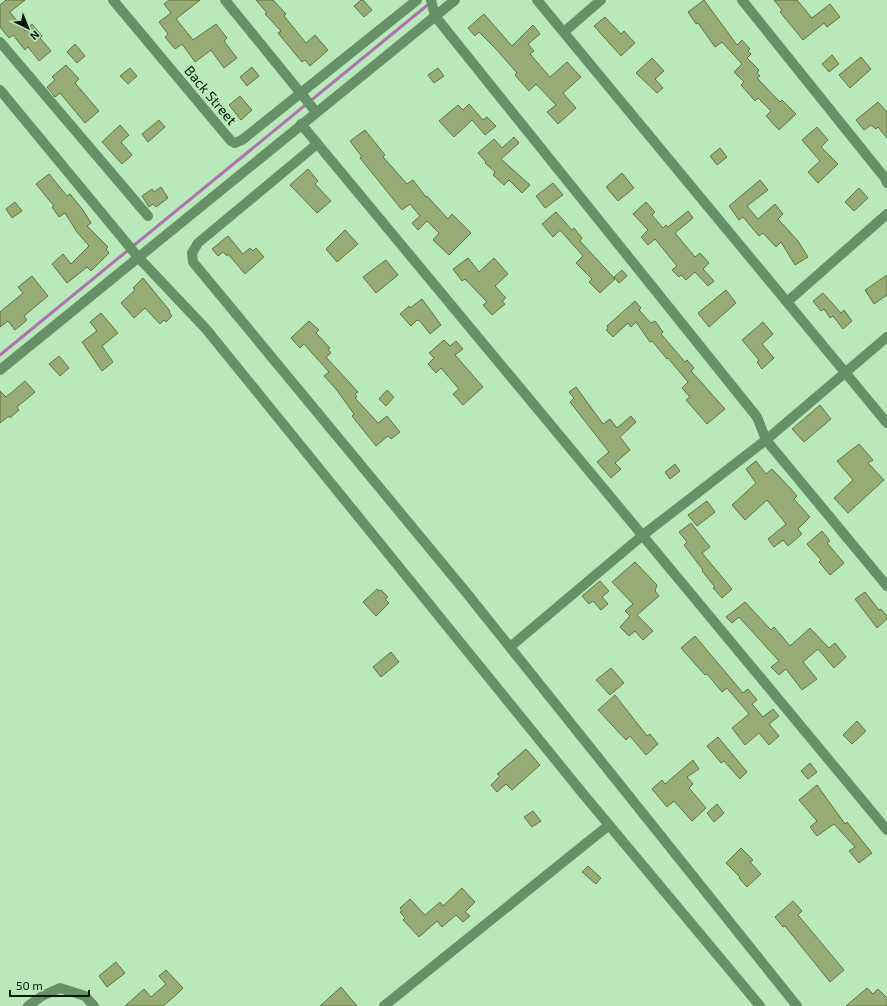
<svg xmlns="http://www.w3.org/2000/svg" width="887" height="1006" viewBox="0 0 887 1006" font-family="'Exo 2',sans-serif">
	<rect width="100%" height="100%" fill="#b9e8bb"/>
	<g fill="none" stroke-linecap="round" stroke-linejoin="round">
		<polyline stroke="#ad73ae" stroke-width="3" points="0,355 430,3"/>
	</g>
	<g fill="#96ab75" stroke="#60733f">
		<polygon points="6,0 25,0 10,12 25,31 32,24 42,36 40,38 51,51 39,61 28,47 25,50 13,35 9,38 0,27 0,5"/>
		<polygon points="169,0 200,0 176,19 193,40 216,24 227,38 224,41 237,58 224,68 211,50 195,62 182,44 175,49 165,37 168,34 159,22 171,13 164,4"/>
		<polygon points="256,0 273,0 286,14 284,16 306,43 315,35 328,50 310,66 305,60 302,62 278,33 281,31 265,14 267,13"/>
		<polygon points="361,0 363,0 372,10 364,17 354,6"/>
		<polygon points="704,0 737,45 742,40 750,49 748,51 751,54 747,58 759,70 757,73 760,76 757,78 780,102 782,100 796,114 779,130 766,116 771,111 758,98 755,101 741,85 744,82 734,72 742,64 722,42 715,47 698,23 696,24 688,12"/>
		<polygon points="774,0 797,0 812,18 830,4 840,17 827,27 824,23 803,40 780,12 782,10"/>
		<polygon points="484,14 512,46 533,25 540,34 528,44 534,51 530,54 550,77 567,62 581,77 563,93 576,108 558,124 547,112 556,105 536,84 529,91 515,75 517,73 496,49 479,32 475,36 468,28"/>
		<polygon points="605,17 621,34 624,31 635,43 621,56 594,26"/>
		<polygon points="75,44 85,56 77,63 67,52"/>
		<polygon points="832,55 839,64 829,72 822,64"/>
		<polygon points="861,57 871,69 850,88 839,75"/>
		<polygon points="652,58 664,71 655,79 663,88 657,93 636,73"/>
		<polygon points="66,65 79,79 75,83 99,111 85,123 60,93 55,97 47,87 55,80 52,77"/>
		<polygon points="252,67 259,76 247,86 240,77"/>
		<polygon points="130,68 137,76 128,84 120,76"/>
		<polygon points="438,68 444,76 434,83 428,75"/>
		<polygon points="240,96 252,110 241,120 229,105"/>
		<polygon points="878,102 887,112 887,138 878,127 876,129 871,125 864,130 856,120"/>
		<polygon points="469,104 483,120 487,117 496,126 485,135 472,120 454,137 439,121 458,105 463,110"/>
		<polygon points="159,120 165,127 148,142 142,134"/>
		<polygon points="120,125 129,135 121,142 132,155 122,164 102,142"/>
		<polygon points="817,127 828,140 821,147 838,164 818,183 808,172 820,161 802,140"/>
		<polygon points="365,130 385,155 383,157 407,184 413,180 426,197 427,196 448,219 452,214 471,233 449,255 433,240 439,233 427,221 418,230 412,223 420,216 410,204 402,210 360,158 362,157 350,141"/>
		<polygon points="514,137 519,143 501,159 530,185 522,193 509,180 504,185 493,175 495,172 485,163 486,162 478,153 494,139 502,148"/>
		<polygon points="720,148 727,157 717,165 710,156"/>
		<polygon points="308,169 318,181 315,184 331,201 317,213 290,185"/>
		<polygon points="622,173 634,188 618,201 606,187"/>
		<polygon points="49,174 67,196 70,194 83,210 91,223 87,226 108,247 106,249 109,253 91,271 87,267 67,283 52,264 63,254 71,264 89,246 77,232 65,213 59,217 52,207 54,206 36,184"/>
		<polygon points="760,180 768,190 747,206 758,219 775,204 783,214 778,219 798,241 808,257 795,265 781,242 776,247 763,233 759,236 743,217 739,220 729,206"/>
		<polygon points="553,183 563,195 545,208 536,196"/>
		<polygon points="161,187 168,198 156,207 153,204 149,207 142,196 152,189 154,192"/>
		<polygon points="859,188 868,198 854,211 845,202"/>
		<polygon points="15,202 22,211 12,218 6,209"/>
		<polygon points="646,202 655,212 652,215 663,228 666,225 668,227 688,211 693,218 675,233 695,257 700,253 709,263 703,269 714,281 708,286 695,272 686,280 681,275 679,277 672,270 677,266 655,239 648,245 641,237 648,230 633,214"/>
		<polygon points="556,212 572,230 574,228 582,238 580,241 615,279 600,293 589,282 592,279 576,263 583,256 560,230 553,237 542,224"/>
		<polygon points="345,230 358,244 337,262 326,249"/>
		<polygon points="228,236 243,254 250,248 253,251 256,248 264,257 245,274 228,254 227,256 223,252 218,256 212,249"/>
		<polygon points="468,258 479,272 494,258 508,274 495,286 506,298 502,301 505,304 492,315 483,305 487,302 465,279 462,281 453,269"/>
		<polygon points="386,260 398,275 376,293 363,277"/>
		<polygon points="622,270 627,276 619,283 614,277"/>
		<polygon points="887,275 887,295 874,304 865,290"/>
		<polygon points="32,276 48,296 24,316 27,320 15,330 8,321 0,327 0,312 23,293 18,287"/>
		<polygon points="143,278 170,311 169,312 172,316 166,322 164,320 160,324 145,308 134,318 121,303 135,290 133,288"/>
		<polygon points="726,290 736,303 709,327 698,313"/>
		<polygon points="823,293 841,313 844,310 852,321 843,329 833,316 830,318 824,309 821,311 813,301"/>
		<polygon points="422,299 441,325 430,334 420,321 417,320 411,326 400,314 409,306 410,308"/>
		<polygon points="635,301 641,308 639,310 651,323 655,321 663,332 661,334 685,362 687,360 694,368 691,371 725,409 707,424 686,400 690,397 682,388 688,382 668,358 667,359 652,341 650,342 636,322 631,327 628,323 613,337 606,330 608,328 607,326"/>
		<polygon points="101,313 118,333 102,346 113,362 102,371 82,342 97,331 90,322"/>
		<polygon points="309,321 319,330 316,333 330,348 328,349 331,353 326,357 358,392 355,394 357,397 355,398 378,423 387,416 400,432 391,439 388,436 376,446 352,416 354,414 336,389 324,376 329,372 304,344 300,348 291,338"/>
		<polygon points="763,322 773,334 762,344 774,358 762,369 757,362 759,360 742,340"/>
		<polygon points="444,340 450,346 456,341 463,349 455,355 483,387 463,405 453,394 459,389 441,368 436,373 428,364 434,358 429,353"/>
		<polygon points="59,356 69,368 60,376 49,364"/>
		<polygon points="25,381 35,392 17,407 19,410 10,418 9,416 0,423 0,391 6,397"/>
		<polygon points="576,387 603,424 610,419 617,428 631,416 636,422 620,437 630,450 615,463 621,469 611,478 597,462 609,452 570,402 574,398 569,392"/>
		<polygon points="387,390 394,397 386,406 379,399"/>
		<polygon points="820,405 831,419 804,442 792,429"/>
		<polygon points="859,444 873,460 868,463 884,480 848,513 834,498 853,480 837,461"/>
		<polygon points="756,461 766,474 772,469 792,490 797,496 794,499 810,517 798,529 802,534 788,546 783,540 774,547 768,539 786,524 767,500 745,520 732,505 756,483 746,469"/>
		<polygon points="675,464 680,471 670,479 665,472"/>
		<polygon points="707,501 715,512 697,526 688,515"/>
		<polygon points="691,523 710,547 702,553 732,589 722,598 713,588 715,587 702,571 703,570 684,545 687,542 679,532"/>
		<polygon points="822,531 830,541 827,543 844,563 830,575 819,562 821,560 807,544"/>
		<polygon points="635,562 657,585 655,591 659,596 637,615 653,631 643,640 635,631 629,636 620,627 630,616 625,611 633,604 612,582"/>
		<polygon points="600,581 609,591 602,597 608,604 601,610 593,601 589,604 582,596"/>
		<polygon points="377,589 379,591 381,590 388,597 385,599 389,603 376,616 363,602"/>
		<polygon points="865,592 879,610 881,609 887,616 887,619 877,628 855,599"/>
		<polygon points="745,602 771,630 774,627 790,646 810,628 829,648 835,643 846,657 834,668 818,649 803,662 817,679 802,690 786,669 779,675 771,667 779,661 739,617 732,623 726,617"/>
		<polygon points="695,636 743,693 748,689 757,700 752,704 763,717 773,709 779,716 769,724 779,736 769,745 759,733 745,745 732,728 749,714 727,688 722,692 707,674 705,675 681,648"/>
		<polygon points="391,652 399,662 381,677 373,667"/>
		<polygon points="611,668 624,683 610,695 596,680"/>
		<polygon points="615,695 647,736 650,734 658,744 646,755 630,736 626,740 598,710"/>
		<polygon points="857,721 866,731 852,744 843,735"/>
		<polygon points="718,737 747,772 740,779 724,761 721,763 707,746"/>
		<polygon points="526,749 540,765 512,790 506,784 497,792 491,785 500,776 497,774"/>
		<polygon points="693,760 699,769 687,777 693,784 689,788 706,808 692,821 674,801 667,807 652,789 662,780 665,784"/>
		<polygon points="810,763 817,772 808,779 801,771"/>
		<polygon points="817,785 845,824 847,822 872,853 859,863 849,851 855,847 834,824 817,836 810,827 817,821 799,800"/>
		<polygon points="717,804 724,813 714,822 707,813"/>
		<polygon points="533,811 541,821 532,827 524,817"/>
		<polygon points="741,848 753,860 750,862 761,874 747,887 739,878 740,877 726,863"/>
		<polygon points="588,866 601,878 596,884 582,872"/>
		<polygon points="462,888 475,902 465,912 470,916 463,922 456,915 442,927 437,921 419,937 403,920 405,918 400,912 402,911 400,908 410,899 425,915 440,902 443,906"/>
		<polygon points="793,901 802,911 798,915 844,970 830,982 785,926 783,927 775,917"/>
		<polygon points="116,962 125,973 107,987 99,976"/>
		<polygon points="166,970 183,988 175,996 163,1006 125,1006 144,989 151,997 166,984 159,976"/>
		<polygon points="341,987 357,1006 320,1006"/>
		<polygon points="867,988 873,994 878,989 887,998 887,1006 846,1006"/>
	</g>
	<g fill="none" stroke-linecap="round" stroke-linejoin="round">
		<g stroke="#669068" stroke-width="10">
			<polyline points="113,0 231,141 235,143 242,140 417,0"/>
			<polyline points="225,0 316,112"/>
			<polyline points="431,0 435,16 757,417 766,440 887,586"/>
			<polyline points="537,0 887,423"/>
			<polyline points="742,0 885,178 887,183"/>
			<polyline points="564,32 601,0"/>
			<polyline points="0,42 148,216"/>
			<polyline points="0,90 138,257 206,329 584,795 760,1006"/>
			<polyline points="301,124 887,830"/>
			<polyline points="317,144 198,243 192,253 193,262 465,591 797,1006"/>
			<polyline points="787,302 887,214"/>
			<polyline points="0,370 455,0"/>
			<polyline points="510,647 643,535 766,440 887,337"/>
			<polyline points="28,1006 42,996 60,988 85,996 94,1006"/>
			<polyline points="384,1006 609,825"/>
		</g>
	</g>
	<g text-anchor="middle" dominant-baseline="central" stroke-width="4" stroke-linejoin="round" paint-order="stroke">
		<g font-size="14" fill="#071808" stroke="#b9e8bb">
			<text transform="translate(211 95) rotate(50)">Back Street</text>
		</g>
	</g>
	<g transform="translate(28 28) rotate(137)" stroke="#b9e8bb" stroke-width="3" paint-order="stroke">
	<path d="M0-3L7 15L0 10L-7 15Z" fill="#071808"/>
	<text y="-6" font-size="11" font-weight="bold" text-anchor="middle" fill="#071808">N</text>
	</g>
	<path d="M10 990v6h79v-6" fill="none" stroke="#071808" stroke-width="2"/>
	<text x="16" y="990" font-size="12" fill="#071808" stroke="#b9e8bb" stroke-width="3" paint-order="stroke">50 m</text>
</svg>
